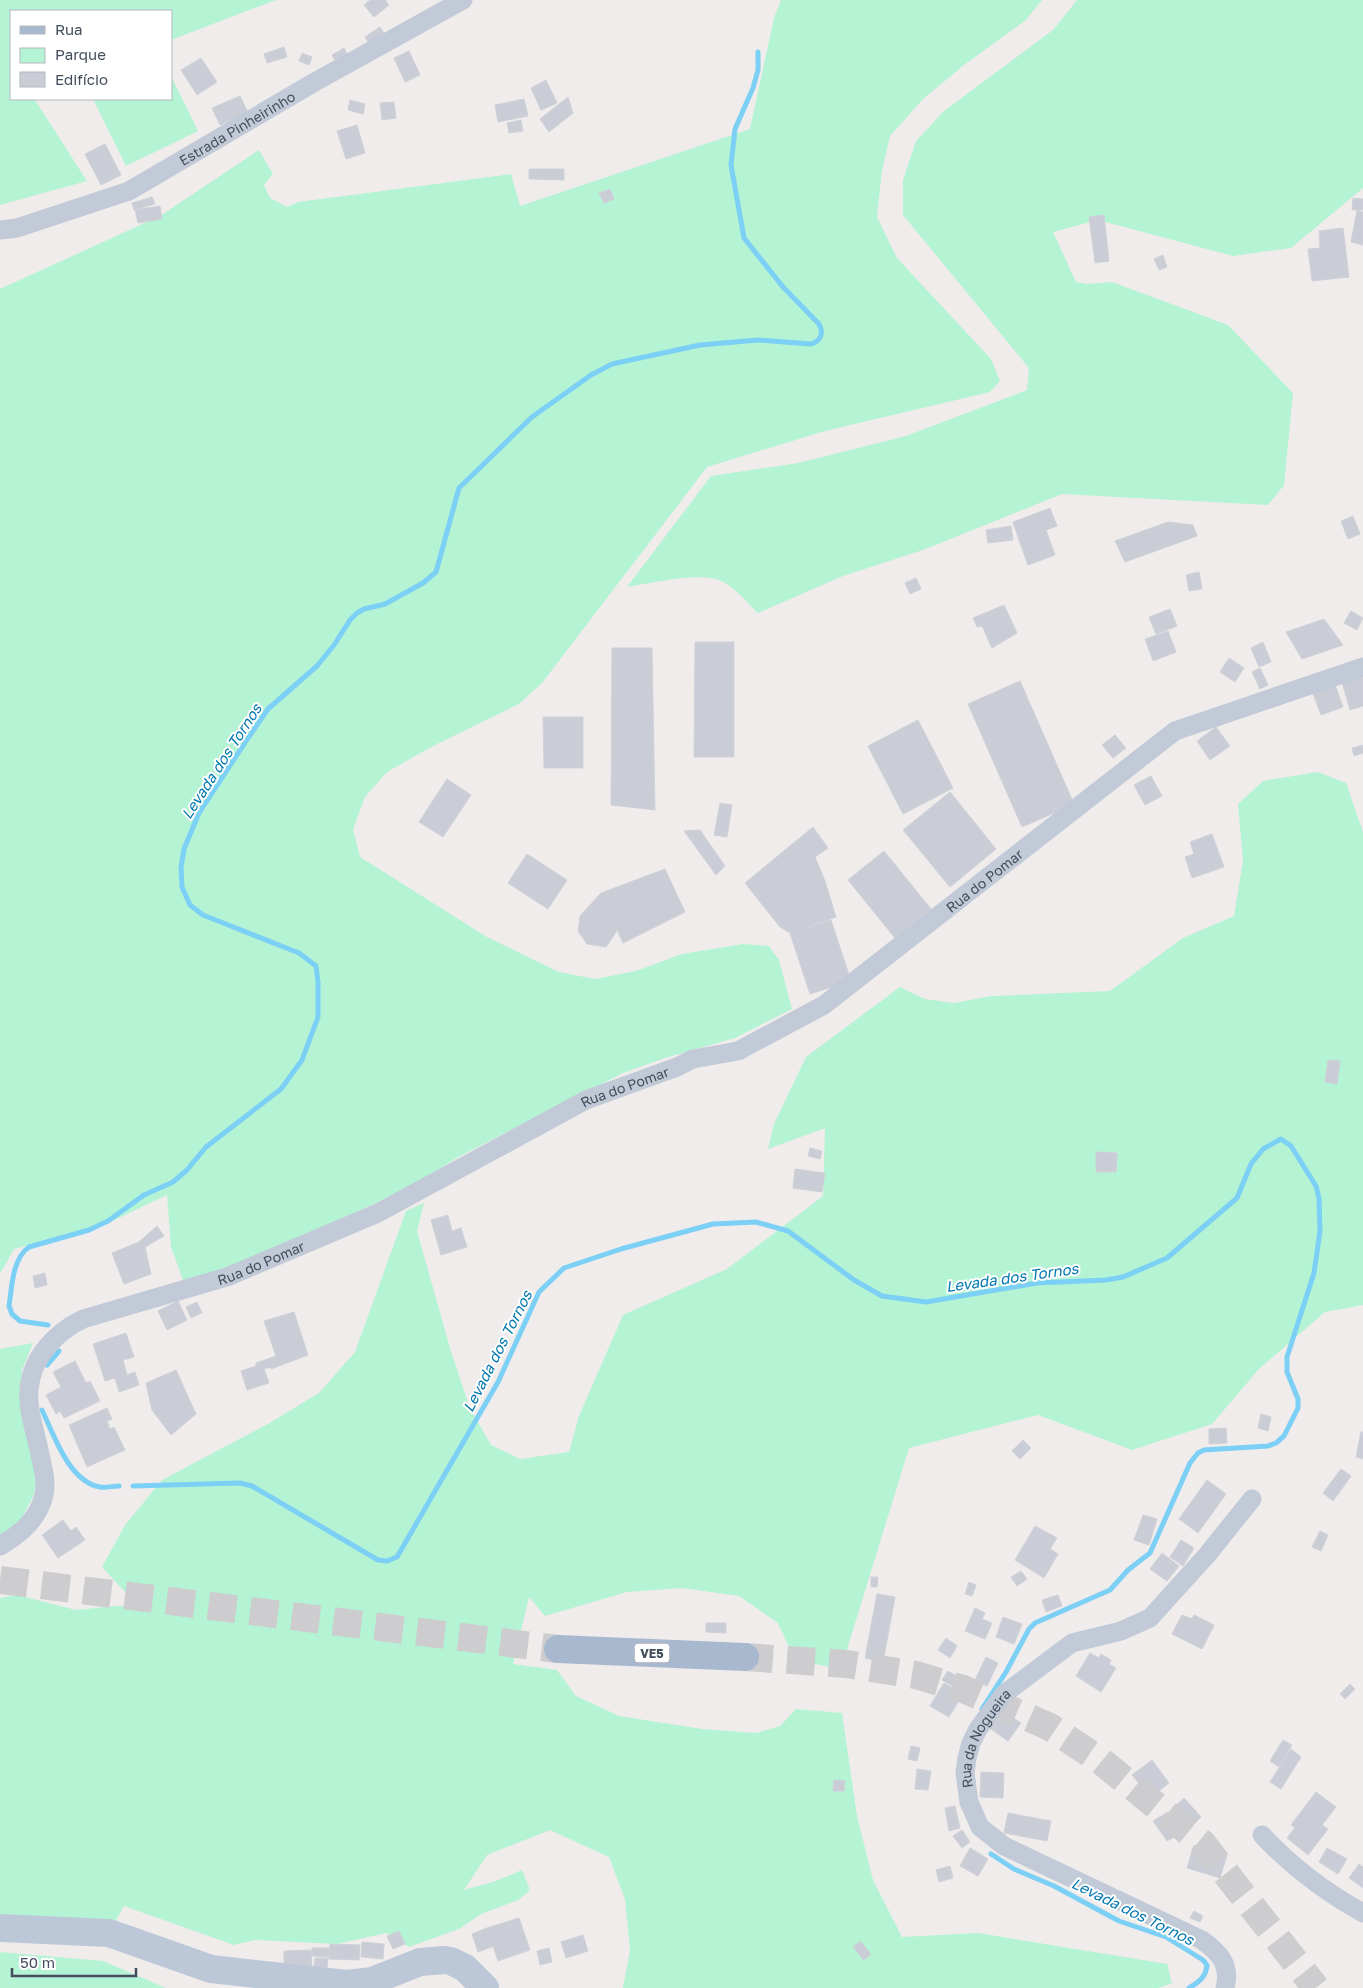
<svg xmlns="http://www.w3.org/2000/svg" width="1363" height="1988" viewBox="0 0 1363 1988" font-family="'Golos Text',sans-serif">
	<rect width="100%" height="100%" fill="#f0ecec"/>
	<g fill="#b4f3d4">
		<polygon points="0,0 276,0 171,40 171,11 11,11 11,99 37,99 35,100 87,181 0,205"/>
		<polygon points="781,0 1042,0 1026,20 964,65 923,99 890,136 882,170 877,217 897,258 991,359 1000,381 990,392 825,431 707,467 542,683 519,704 433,746 387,772 365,797 353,829 360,857 487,937 559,972 595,979 636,971 682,954 743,944 769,946 779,960 792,1009 735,1038 665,1058 623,1073 460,1156 403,1191 228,1269 184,1283 171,1247 167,1195 104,1225 14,1249 0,1274 0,289 160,216 259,150 273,174 264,185 270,198 287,207 298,202 511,174 520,206 750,129 774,18"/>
		<path d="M1077,0H1363V188L1291,248L1233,256L1098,220L1053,232L1076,282L1088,284L1112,282L1228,325L1293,393L1284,485L1268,505L1062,494L923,550L843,576L758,613C746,602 733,584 716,579C696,573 649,583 627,587L711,476L798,463L906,436L1027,390L1029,368L903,215V180L916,141L944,111L1053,30Z"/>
		<polygon points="171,76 198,131 126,166 93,99 171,99"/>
		<polygon points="1318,772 1346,783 1363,832 1363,1305 1325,1312 1259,1369 1212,1424 1132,1450 1038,1415 909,1448 841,1669 795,1660 778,1623 739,1596 682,1588 627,1592 545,1616 529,1597 513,1664 557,1670 576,1696 619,1716 702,1729 757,1733 780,1726 796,1709 842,1713 857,1816 873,1880 902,1937 978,1933 1167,1964 1172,1983 1158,1988 623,1988 630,1950 625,1899 609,1857 550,1830 487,1855 464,1890 496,1881 522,1870 530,1890 518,1900 481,1914 459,1929 409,1947 386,1933 337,1944 255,1940 234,1945 124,1906 109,1933 0,1928 0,1598 17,1595 76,1610 115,1606 139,1607 102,1567 125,1525 162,1480 268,1424 319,1393 355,1352 406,1211 424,1203 417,1231 450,1348 469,1406 491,1445 520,1459 569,1452 579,1416 623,1315 727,1269 823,1196 825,1128 768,1149 774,1124 806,1057 900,987 925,999 954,1003 992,996 1110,991 1183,938 1234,916 1243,861 1238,804 1263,781"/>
		<polygon points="33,1343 22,1370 20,1402 38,1478 33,1497 21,1519 0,1538 0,1349"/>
		<polygon points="0,1952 103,1961 166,1988 0,1988"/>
	</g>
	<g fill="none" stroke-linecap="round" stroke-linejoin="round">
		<g stroke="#7ccff5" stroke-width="5">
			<path d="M48,1325L20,1321L12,1314L9,1306C12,1287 12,1259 29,1247L89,1230L108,1221L144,1195L173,1182L187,1170L206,1147L281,1089L302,1060L318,1017V982L316,966L299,953L203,915L190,905L182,887L181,867L184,849L199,813L248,738L268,709L317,666L334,645L350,620L357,613L364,609L385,604L423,583L436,572L459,488L532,417L591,375L612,364L700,345L758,340L811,344C821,341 824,333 819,324L783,287L744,238L731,165L735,129L753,88L758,70V52"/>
			<polyline points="47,1365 59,1351"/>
			<path d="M42,1410C54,1435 69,1482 100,1487C106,1488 113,1486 119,1486"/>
			<polyline points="133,1486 240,1483 252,1486 378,1560 387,1561 397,1557 498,1382 539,1292 564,1268 621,1249 713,1224 756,1222 788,1231 854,1280 882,1296 926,1302 1037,1283 1106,1280 1123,1277 1167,1258 1237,1198 1251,1164 1263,1149 1281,1139 1291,1146 1316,1186 1319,1198 1320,1231 1314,1273 1287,1357 1287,1372 1298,1399 1298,1408 1284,1436 1276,1443 1268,1446 1204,1450 1198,1453 1190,1463 1150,1553 1128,1570 1110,1590 1035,1623 1029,1629 1006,1672 982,1709"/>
			<path d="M991,1854L1014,1869L1054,1886L1119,1921L1166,1937L1203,1960L1207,1965C1206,1977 1199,1982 1189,1988"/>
		</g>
	</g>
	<g fill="#cacdd5" stroke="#cfd1d9">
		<polygon points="370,0 385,0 389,5 374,17 364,5"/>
		<polygon points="380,27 385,35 370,45 365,37"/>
		<polygon points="284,47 287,57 267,63 264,54"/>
		<polygon points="344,48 348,56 336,62 332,55"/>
		<polygon points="409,51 420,75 405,82 394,58"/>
		<polygon points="302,53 312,57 309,65 299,61"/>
		<polygon points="201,58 217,82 197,95 181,70"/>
		<polygon points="546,80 557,103 541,110 531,88"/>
		<polygon points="240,96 248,113 220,125 212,108"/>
		<polygon points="568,97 573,113 549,132 540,119"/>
		<polygon points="524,99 528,116 498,122 495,105"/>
		<polygon points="350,100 365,104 363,114 348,110"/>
		<polygon points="394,102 396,118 382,120 380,103"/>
		<polygon points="521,120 523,131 509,133 507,123"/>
		<polygon points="357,125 365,153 346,159 337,131"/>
		<polygon points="105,144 121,175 101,185 85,154"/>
		<polygon points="529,169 564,169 564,180 529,179"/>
		<polygon points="610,189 614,199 604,203 599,193"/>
		<polygon points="152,197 155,204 134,210 132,203"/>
		<polygon points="1353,198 1363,199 1363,210 1352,210"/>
		<polygon points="160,206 162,219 138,223 135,210"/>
		<polygon points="1357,210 1363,212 1363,245 1351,242"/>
		<polygon points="1104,215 1109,261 1095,263 1089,217"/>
		<polygon points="1343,228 1349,277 1312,281 1308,249 1320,248 1319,231"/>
		<polygon points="1163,255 1167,267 1159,270 1154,259"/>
		<polygon points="1050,508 1057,526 1019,540 1013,522"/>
		<polygon points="1353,516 1360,534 1348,539 1341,521"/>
		<polygon points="1168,522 1193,525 1197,536 1125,562 1115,541"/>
		<polygon points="1011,526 1013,540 988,543 986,530"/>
		<polygon points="1046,530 1055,555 1028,565 1019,540"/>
		<polygon points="1199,572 1202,589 1189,591 1186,575"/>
		<polygon points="916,578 921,589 910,594 905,583"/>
		<polygon points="1004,605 1017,633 992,648 982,626 977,627 973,618"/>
		<polygon points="1170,609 1177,626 1156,634 1149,617"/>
		<polygon points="1351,611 1363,618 1357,630 1344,623"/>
		<polygon points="1324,619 1343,645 1302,659 1286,632"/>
		<polygon points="1168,631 1176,652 1153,661 1145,639"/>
		<polygon points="695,642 734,642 734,757 694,757"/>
		<polygon points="1263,642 1271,662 1259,667 1251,648"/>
		<polygon points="612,648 652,648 655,810 611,805"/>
		<polygon points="1229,658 1244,668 1235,682 1220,672"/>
		<polygon points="1260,668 1268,685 1260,689 1252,672"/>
		<polygon points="1361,672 1363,680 1363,706 1350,710 1341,679"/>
		<polygon points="1020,681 1074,804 1022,827 968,704"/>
		<polygon points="1334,682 1343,707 1321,715 1312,691"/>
		<polygon points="543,717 583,717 583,768 544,768"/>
		<polygon points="918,720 953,788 903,814 868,746"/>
		<polygon points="1216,727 1230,746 1210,760 1197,741"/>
		<polygon points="1115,735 1126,748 1113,758 1102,745"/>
		<polygon points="1363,745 1363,753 1354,756 1352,748"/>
		<polygon points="1151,776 1162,796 1145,805 1134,785"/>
		<polygon points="447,779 471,795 443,837 419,822"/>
		<polygon points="950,792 996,849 950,887 903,830"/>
		<polygon points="720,803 732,805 727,837 714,835"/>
		<polygon points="813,827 828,848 815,857 825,881 780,927 745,883"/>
		<polygon points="700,830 725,866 716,875 684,831"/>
		<polygon points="1212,834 1224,867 1192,878 1185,857 1194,854 1190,842"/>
		<polygon points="884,851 931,909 895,938 848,880"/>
		<polygon points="527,854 567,880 548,909 508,883"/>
		<polygon points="665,869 685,912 623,943 601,893"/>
		<polygon points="825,881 836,917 790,933 780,927"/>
		<polygon points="601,893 618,929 606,947 587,944 578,931 580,916"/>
		<polygon points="831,920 851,981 810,994 790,933"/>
		<polygon points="1328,1060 1340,1061 1337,1084 1325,1082"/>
		<polygon points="810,1148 822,1151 820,1159 808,1156"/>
		<polygon points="1096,1152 1117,1153 1116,1172 1096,1172"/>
		<polygon points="795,1169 825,1173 822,1192 793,1188"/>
		<polygon points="448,1215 452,1231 461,1228 467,1247 441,1255 431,1220"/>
		<polygon points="157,1226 164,1236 145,1247 151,1274 124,1284 112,1253 139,1242"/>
		<polygon points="45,1273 47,1285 35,1288 33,1276"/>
		<polygon points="178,1301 187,1320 167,1330 158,1311"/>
		<polygon points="197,1302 202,1313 191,1318 186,1307"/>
		<polygon points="294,1312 308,1355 271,1369 271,1367 264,1369 269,1383 247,1390 241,1371 256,1366 256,1363 276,1356 264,1321"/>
		<polygon points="126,1333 134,1357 123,1360 127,1375 135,1372 139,1385 119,1392 115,1378 105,1381 93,1344"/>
		<polygon points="75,1361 86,1383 90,1381 100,1401 64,1418 60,1411 56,1414 46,1395 61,1387 53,1372"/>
		<polygon points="176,1370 196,1414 171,1435 152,1410 146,1383"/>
		<polygon points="107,1408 112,1419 107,1421 110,1429 114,1427 125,1450 87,1467 69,1425"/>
		<polygon points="1261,1414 1271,1417 1268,1431 1258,1428"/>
		<polygon points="1226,1428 1227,1443 1209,1444 1209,1429"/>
		<polygon points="1361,1432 1363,1432 1363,1459 1356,1457"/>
		<polygon points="1023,1440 1031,1448 1020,1459 1012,1451"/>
		<polygon points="1341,1469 1351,1476 1333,1501 1323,1493"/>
		<polygon points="1207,1480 1226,1494 1198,1533 1179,1519"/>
		<polygon points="1143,1515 1157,1519 1149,1545 1134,1540"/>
		<polygon points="63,1520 71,1531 76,1527 85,1540 58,1558 42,1535"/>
		<polygon points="1035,1526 1057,1538 1050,1549 1058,1554 1044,1578 1015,1560"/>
		<polygon points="1320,1531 1328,1535 1321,1551 1312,1547"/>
		<polygon points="1181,1540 1194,1548 1183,1566 1170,1557"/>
		<polygon points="1162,1553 1179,1566 1167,1581 1150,1569"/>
		<polygon points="1021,1571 1027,1579 1017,1586 1011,1577"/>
		<polygon points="871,1577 878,1577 877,1587 871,1587"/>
		<polygon points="969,1582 976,1585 972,1596 965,1594"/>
		<polygon points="877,1594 895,1597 883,1662 865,1658"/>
		<polygon points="1058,1595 1062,1606 1046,1612 1042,1600"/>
		<polygon points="975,1608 985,1613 982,1619 992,1623 985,1639 965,1631"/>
		<polygon points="1182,1615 1192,1619 1194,1615 1214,1625 1202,1649 1172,1634"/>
		<polygon points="1003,1617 1022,1624 1014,1644 996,1637"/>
		<polygon points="706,1623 726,1623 726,1633 706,1632"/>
		<polygon points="946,1638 957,1646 950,1658 938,1650"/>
		<polygon points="1090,1653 1099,1658 1101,1654 1111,1660 1109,1664 1116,1668 1101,1692 1076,1676"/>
		<polygon points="986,1657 998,1663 987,1686 975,1680"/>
		<polygon points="948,1671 964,1681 959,1690 942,1680"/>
		<polygon points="944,1683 963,1694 949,1717 930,1706"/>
		<polygon points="1350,1684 1355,1689 1345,1699 1340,1694"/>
		<polygon points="1000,1709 1021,1723 1008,1741 988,1727"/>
		<polygon points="1283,1740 1292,1745 1279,1767 1270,1761"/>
		<polygon points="911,1746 920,1748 917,1761 908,1759"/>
		<polygon points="1291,1749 1301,1757 1281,1789 1270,1782"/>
		<polygon points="1152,1760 1169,1783 1137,1808 1129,1798 1142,1787 1132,1775"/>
		<polygon points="917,1769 931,1771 928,1790 915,1789"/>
		<polygon points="981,1772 1004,1773 1003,1798 980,1797"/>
		<polygon points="834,1780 845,1781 844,1791 833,1791"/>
		<polygon points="1316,1792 1336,1807 1322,1825 1328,1829 1308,1855 1287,1838 1295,1828 1291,1825"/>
		<polygon points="1184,1798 1201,1817 1188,1829 1171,1810"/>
		<polygon points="955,1806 960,1828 949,1831 945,1808"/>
		<polygon points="1168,1812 1180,1834 1167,1841 1153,1821"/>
		<polygon points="1008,1813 1051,1821 1047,1841 1004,1833"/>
		<polygon points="962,1830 970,1842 962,1848 953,1836"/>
		<polygon points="1194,1845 1227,1855 1220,1878 1187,1868"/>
		<polygon points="970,1848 988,1859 978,1876 960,1866"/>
		<polygon points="1327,1848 1347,1859 1338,1874 1319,1862"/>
		<polygon points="1359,1864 1363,1867 1363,1888 1349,1878"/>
		<polygon points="950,1866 953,1878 939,1882 936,1870"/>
		<polygon points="1194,1911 1203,1916 1200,1922 1190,1918"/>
		<polygon points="519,1918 530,1950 498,1961 487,1928"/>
		<polygon points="487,1928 494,1946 478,1952 472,1934"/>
		<polygon points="399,1931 405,1944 393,1949 387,1936"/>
		<polygon points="583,1935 588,1951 566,1958 561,1942"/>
		<polygon points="860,1941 871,1954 864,1960 853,1947"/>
		<polygon points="362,1942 384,1944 383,1959 361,1957"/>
		<polygon points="330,1944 360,1945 359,1960 329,1959"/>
		<polygon points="312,1948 329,1948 329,1957 312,1956"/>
		<polygon points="549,1948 552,1962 540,1965 537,1951"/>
		<polygon points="311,1950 312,1967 284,1967 284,1951"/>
		<polygon points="315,1958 328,1958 327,1969 314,1968"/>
	</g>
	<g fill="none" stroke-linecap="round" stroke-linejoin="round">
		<g stroke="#cdcccf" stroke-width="28" stroke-dasharray="28 14" stroke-linecap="butt">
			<polyline points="0,1580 558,1649"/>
			<polyline points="745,1657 846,1664 916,1675 963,1689 1050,1727 1101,1761 1202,1843 1316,1988"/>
		</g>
		<g stroke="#c1cad6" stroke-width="19">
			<path id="s1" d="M0,230L17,228L129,191L313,83L463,0"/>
			<path id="s2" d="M0,1546C20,1534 38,1520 44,1495C47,1480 42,1465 39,1450C35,1431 27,1408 29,1389C32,1357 56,1332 83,1319L227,1277L378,1213L586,1100L677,1067L693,1059L738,1051L824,1005L1175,731L1363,667"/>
			<path d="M1262,1835C1292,1867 1325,1892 1363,1913"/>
			<path id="s3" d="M1225,1988C1231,1965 1220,1953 1202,1940L1004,1846L980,1827L969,1802L965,1773L967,1758L971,1743L978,1729L1004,1694L1072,1643L1121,1631L1150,1618L1207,1555L1252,1499"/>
		</g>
		<polyline stroke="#bcc7d8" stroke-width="28" points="0,1928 109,1933 211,1969 347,1984 372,1981 420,1962 444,1960 451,1961 465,1968 485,1988"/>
		<polyline stroke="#a8b8cf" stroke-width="28" points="558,1649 745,1657"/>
	</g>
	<g text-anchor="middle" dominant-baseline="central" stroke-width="4" stroke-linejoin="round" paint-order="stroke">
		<rect fill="#fff" stroke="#7b828d" stroke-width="1" x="634.5" y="1643.5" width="35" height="19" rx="4"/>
		<g font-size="12" font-weight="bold" fill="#434d5c">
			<text x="652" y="1653">VE5</text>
		</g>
		<g font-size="14" fill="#434d5c" stroke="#fff">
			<text stroke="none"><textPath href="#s1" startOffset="260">Estrada Pinheirinho</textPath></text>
			<text stroke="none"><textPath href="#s2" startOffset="1281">Rua do Pomar</textPath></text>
			<text stroke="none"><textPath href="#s2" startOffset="861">Rua do Pomar</textPath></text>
			<text stroke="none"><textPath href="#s2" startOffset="456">Rua do Pomar</textPath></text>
			<text stroke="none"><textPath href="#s3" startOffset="404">Rua da Nogueira</textPath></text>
		</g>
		<g font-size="15" font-style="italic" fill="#0078b1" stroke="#fff">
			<text transform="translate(221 761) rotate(-57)">Levada dos Tornos</text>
			<text transform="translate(1012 1277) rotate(-8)">Levada dos Tornos</text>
			<text transform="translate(497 1351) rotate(-63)">Levada dos Tornos</text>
			<text transform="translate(1133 1911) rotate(26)">Levada dos Tornos</text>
		</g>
	</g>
	<rect x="10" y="10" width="162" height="90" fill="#ffffff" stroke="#b4b8be"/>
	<rect x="20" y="26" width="25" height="8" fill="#a8b8cf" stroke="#b4b8be"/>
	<text x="55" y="35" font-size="15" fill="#434d5c">Rua</text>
	<rect x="20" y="48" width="25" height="15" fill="#b4f3d4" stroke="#b4b8be"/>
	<text x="55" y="60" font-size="15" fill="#434d5c">Parque</text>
	<rect x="20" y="72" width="25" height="15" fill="#cacdd5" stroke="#b4b8be"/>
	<text x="55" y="85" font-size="15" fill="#434d5c">Edifício</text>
	<path d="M12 1968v8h124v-8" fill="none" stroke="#434d5c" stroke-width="2.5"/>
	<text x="20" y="1968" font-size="15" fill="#434d5c" stroke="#ffffff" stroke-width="4" paint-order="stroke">50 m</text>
</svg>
